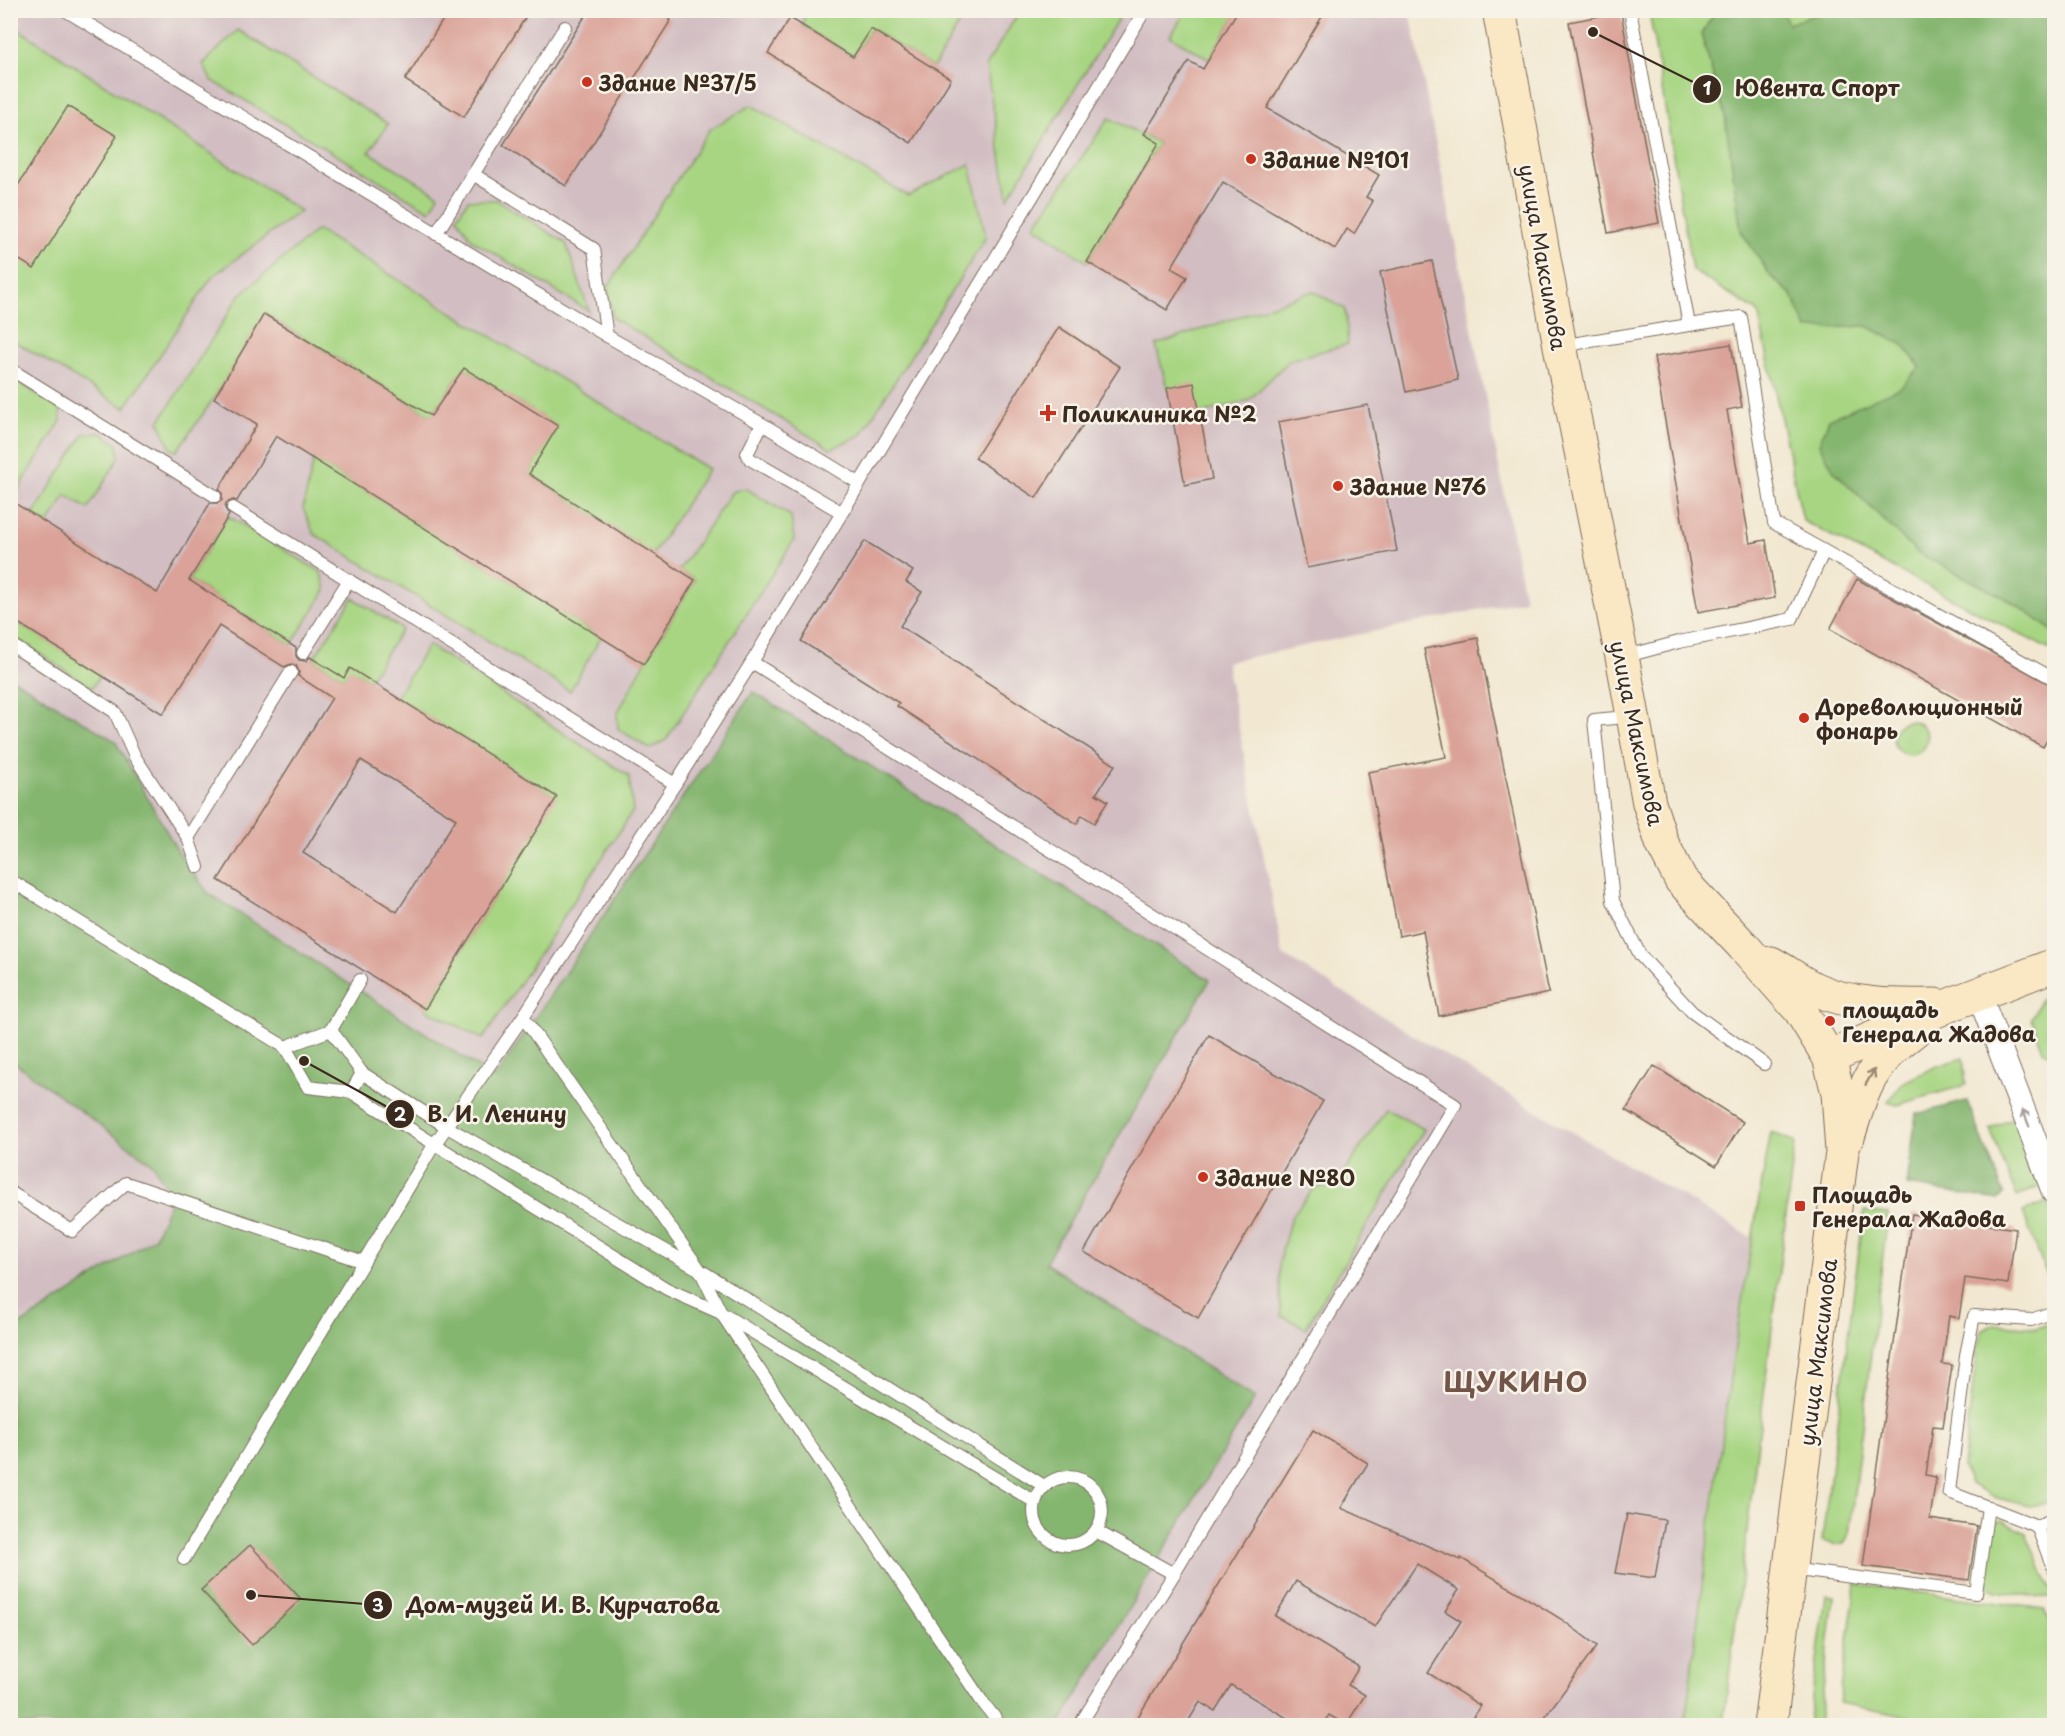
<svg xmlns="http://www.w3.org/2000/svg" width="2065" height="1736" viewBox="0 0 2065 1736" font-family="'Playpen Sans',sans-serif">
	<rect width="100%" height="100%" fill="#f7f3e8"/>
	<filter id="ink" filterUnits="userSpaceOnUse"><feTurbulence type="fractalNoise" baseFrequency=".0167" numOctaves="2"/><feDisplacementMap in="SourceGraphic" scale="12" xChannelSelector="R" yChannelSelector="G"/><feConvolveMatrix kernelMatrix="1 2 1 2 8 2 1 2 1" color-interpolation-filters="sRGB"/></filter>
	<filter id="wash" filterUnits="userSpaceOnUse"><feTurbulence type="fractalNoise" baseFrequency=".008" numOctaves="4" result="noise"/><feDisplacementMap in="SourceGraphic" scale="24" xChannelSelector="R" yChannelSelector="G"/><feGaussianBlur stdDeviation="1.35" result="paint"/><feColorMatrix in="noise" values="0 0 0 0 0 0 0 0 0 0 0 0 0 0 0 0 0 1.4 0 .05"/><feComposite in="paint" operator="in"/></filter>
	<g filter="url(#wash)">
		<rect width="100%" height="100%" fill="#f2e8d1"/>
		<polygon fill="#d2bec2" points="11,11 1410,11 1525,600 1226,662 1283,955 1528,1106 1751,1237 1715,1478 1685,1725 11,1726"/>
		<g fill="#a7d582" stroke="#718050" stroke-width="1.5">
			<polygon points="805,11 967,11 933,68 871,29 853,57 803,26"/>
			<polygon points="1020,11 1123,11 1008,198 986,65"/>
			<polygon points="1186,11 1238,11 1209,59 1170,36"/>
			<polygon points="1649,11 2054,11 2054,652 1803,521 1758,312 1692,270"/>
			<polygon points="10,24 300,211 212,277 125,408 11,339"/>
			<polygon points="238,30 388,124 369,152 439,195 430,211 211,80 203,64"/>
			<polygon points="751,105 908,196 970,164 986,237 861,435 831,449 613,318 608,287 709,130"/>
			<polygon points="1109,118 1159,143 1087,262 1034,226"/>
			<polygon points="468,200 497,200 566,243 589,311 472,240 457,217"/>
			<polygon points="317,230 708,469 653,554 529,474 557,426 464,368 431,416 265,314 214,398 177,451 171,449 159,422 240,295"/>
			<polygon points="1313,291 1345,309 1348,344 1290,360 1249,400 1200,415 1167,388 1156,345"/>
			<polygon points="10,377 60,409 61,421 11,501"/>
			<polygon points="102,433 118,445 119,458 88,509 66,495 48,524 33,515 84,434"/>
			<polygon points="314,459 601,637 570,691 314,534 303,508"/>
			<polygon points="745,488 791,516 794,540 666,740 650,749 618,729 617,714 644,664 695,580 679,570 732,492"/>
			<polygon points="228,516 321,572 326,590 291,645 189,580"/>
			<polygon points="353,598 402,629 369,680 350,669 344,678 313,659"/>
			<polygon points="10,618 101,674 92,688 11,635"/>
			<polygon points="428,645 629,776 633,811 483,1039 425,1009 556,797 396,697"/>
			<circle cx="1910" cy="738" r="17"/>
			<polygon points="2054,983 2054,1054 2044,1052 2031,1019 2043,995"/>
			<polygon points="1963,1058 1966,1085 1897,1105 1888,1102 1902,1083 1935,1067"/>
			<polygon points="1386,1109 1424,1129 1306,1328 1281,1316 1279,1262 1291,1217 1315,1187 1335,1186"/>
			<polygon points="2014,1118 2040,1186 2017,1197 1990,1129"/>
			<path d="M1771,1132L1795,1142L1723,1725H1685C1709,1527 1734,1329 1771,1132Z"/>
			<polygon points="2047,1202 2054,1222 2054,1294 2023,1212"/>
			<polygon points="1864,1211 1888,1214 1849,1534 1844,1544 1836,1545 1822,1541"/>
			<polygon points="2053,1323 2054,1328 2054,1502 2030,1506 1997,1498 1970,1484 1963,1467 1978,1345 1982,1331 1994,1324 2036,1328"/>
			<polygon points="2002,1520 2026,1533 2054,1599 1997,1591 1983,1584 1991,1524"/>
			<polygon points="1856,1584 2044,1609 2054,1635 2054,1725 1949,1725 1839,1703"/>
			<polygon points="1826,1595 1834,1596 1819,1725 1808,1725"/>
		</g>
		<g fill="#85b670" stroke="#607047" stroke-width="1.5">
			<polygon points="1825,11 2054,11 2054,632 2014,603 1916,552 1834,471 1819,444 1829,419 1901,387 1920,367 1903,345 1867,326 1807,329 1792,295 1771,277 1741,231 1725,116 1701,34 1716,11 1783,11 1788,24"/>
			<polygon points="13,679 115,741 179,853 208,893 495,1078 753,692 1210,980 1045,1263 1255,1398 1059,1725 11,1725 11,1331 154,1238 172,1198 153,1164 11,1060 10,683"/>
			<polygon points="1967,1101 2004,1194 1998,1200 1907,1185 1916,1114"/>
		</g>
		<g id="blocks">
			<g fill="#daa298" fill-rule="evenodd">
				<polygon points="449,10 530,10 464,117 405,80"/>
				<polygon points="589,10 657,10 671,20 566,186 503,145"/>
				<polygon points="1238,10 1326,10 1267,108 1379,175 1366,197 1373,201 1354,234 1347,229 1335,249 1223,182 1171,268 1187,277 1167,310 1087,262 1159,143 1144,134 1189,61 1203,69"/>
				<polygon points="1621,12 1659,223 1608,233 1569,22"/>
				<polygon points="790,18 853,57 871,29 951,79 911,143 768,53"/>
				<polygon points="68,106 117,136 34,269 10,254 10,198"/>
				<polygon points="1432,261 1458,380 1406,392 1380,272"/>
				<path d="M264,314L431,416L464,368L558,426L529,474L695,580L644,664L276,436L237,501L233,500L226,503L225,508L229,515L189,580L296,648V656L299,660L306,661L310,657L344,678L350,668L557,797L425,1009L218,880L332,698L298,676L299,672L296,665L291,664L284,667L219,626L163,714L10,618V500L157,593L210,503H218L222,500V493L219,489L257,424L214,398ZM361,760L456,819L397,912L303,853Z"/>
				<polygon points="1059,327 1120,367 1036,498 975,458"/>
				<polygon points="1731,344 1742,407 1727,410 1739,481 1750,543 1766,540 1775,598 1698,612 1654,357"/>
				<polygon points="1194,383 1212,479 1185,485 1167,388"/>
				<polygon points="1368,405 1397,551 1307,568 1278,422"/>
				<polygon points="865,541 913,571 906,582 922,592 900,626 1115,765 1096,794 1108,801 1094,823 1082,815 1077,824 897,706 899,703 801,641"/>
				<polygon points="1857,579 2055,687 2055,727 2043,747 1830,629"/>
				<polygon points="1478,638 1549,993 1439,1016 1423,931 1399,936 1368,772 1446,757 1424,649"/>
				<polygon points="1209,1035 1323,1101 1198,1318 1084,1252"/>
				<polygon points="1654,1066 1743,1122 1716,1166 1626,1110"/>
				<polygon points="1912,1214 2016,1229 2008,1284 1965,1278 1959,1318 1949,1316 1942,1364 1952,1365 1943,1427 1933,1426 1926,1475 1936,1477 1930,1519 1977,1526 1969,1580 1863,1566"/>
				<polygon points="1313,1430 1368,1463 1341,1508 1460,1560 1461,1558 1561,1619 1597,1646 1539,1725 1468,1725 1481,1706 1428,1673 1461,1621 1445,1611 1459,1590 1417,1564 1375,1627 1296,1581 1275,1616 1359,1667 1348,1685 1365,1695 1346,1725 1329,1715 1322,1725 1299,1725 1231,1685 1215,1711 1200,1702 1186,1725 1133,1725"/>
				<polygon points="1627,1514 1665,1520 1655,1578 1615,1573"/>
				<polygon points="250,1545 301,1599 252,1645 201,1590"/>
			</g>
		</g>
	</g>
	<g filter="url(#ink)">
		<use href="#blocks" fill-opacity="0" stroke="#7b6c5d" stroke-width="1.5"/>
		<g fill="none" stroke-linecap="round" stroke-linejoin="round">
			<g stroke="#7b6c5d" stroke-width="14">
				<g id="lane">
					<polyline points="65,10 607,336 762,424 859,483"/>
					<polyline points="1630,10 1689,325 1741,317 1774,523 2054,679"/>
					<polyline points="473,174 594,249 607,336"/>
					<polyline points="436,234 565,27"/>
					<polyline points="1560,346 1689,325"/>
					<polyline points="10,369 215,496"/>
					<polyline points="762,424 747,454 750,459 841,512"/>
					<polyline points="233,508 675,784"/>
					<polyline points="10,644 115,712 135,757 188,838 198,867"/>
					<polyline points="303,653 349,580"/>
					<polyline points="1623,657 1679,642 1792,619 1824,551"/>
					<polyline points="752,662 1455,1105 1174,1574 1079,1726"/>
					<polyline points="1632,713 1615,718 1594,720 1613,901 1640,955 1692,1012 1764,1064"/>
					<polyline points="188,838 291,672"/>
					<polyline points="10,880 285,1047"/>
					<polyline points="331,1030 360,980"/>
					<polyline points="362,1073 447,1127 700,1270 1044,1486"/>
					<polyline points="351,1092 362,1073 331,1030 285,1047 308,1087 351,1092 667,1289 721,1313 1035,1502"/>
					<polyline points="10,1192 72,1231 126,1183 364,1262"/>
					<circle cx="1068" cy="1511" r="34"/>
					<polyline points="2054,1519 2037,1526 2054,1570"/>
					<polyline points="2037,1526 1949,1492 1966,1355 1974,1316 2031,1320 2054,1312"/>
					<polyline points="1096,1531 1174,1574"/>
					<polyline points="184,1559 434,1145 523,1017"/>
					<polyline points="1790,1569 1976,1593 1988,1507"/>
					<polyline points="1001,1726 981,1700 721,1313 700,1270 523,1017 675,784 752,662 1145,10"/>
				</g>
			</g>
			<g stroke="#7b6c5d" stroke-width="26">
				<polyline id="street" points="1979,994 2054,1192"/>
			</g>
			<g stroke="#7b6c5d" stroke-width="35">
				<g id="secondary">
					<polyline points="1499,10 1560,346 1624,667 1649,803 1662,843 1681,880 1745,948 1800,1010 1829,1057 1838,1093 1842,1152 1770,1726"/>
					<path d="M1771,963C1786,971 1800,982 1815,989C1853,1006 1894,1006 1935,1005"/>
					<polyline points="1829,1057 1952,1004 2054,965"/>
					<path d="M1848,1137C1863,1089 1871,1062 1914,1031"/>
				</g>
			</g>
			<use href="#lane" stroke="#fff" stroke-width="12"/>
			<use href="#street" stroke="#fff" stroke-width="24"/>
			<use href="#secondary" stroke="#fae7c3" stroke-width="33"/>
		</g>
		<defs><path id="oneway-shaft" d="M-6 0H5M1.5-3L5.5 0L1.5 3" fill="none" stroke-width="1.6" stroke-linecap="round" stroke-linejoin="round" transform="scale(1.5)"/></defs>
		<use stroke="#9a8870" href="#oneway-shaft" transform="translate(1870 1077) rotate(-60)"/>
		<use stroke="#a79f9a" href="#oneway-shaft" transform="translate(2026 1118) rotate(-111)"/>
	</g>
	<g fill="#c8321e" stroke="#f7f3e8" stroke-width="2">
		<circle cx="587" cy="82" r="6"/>
		<circle cx="1251" cy="159" r="6"/>
		<path d="M1045 404h6v6h6v6h-6v6h-6v-6h-6v-6h6z"/>
		<circle cx="1338" cy="486" r="6"/>
		<circle cx="1804" cy="718" r="6"/>
		<circle cx="1830" cy="1021" r="6"/>
		<circle cx="1203" cy="1177" r="6"/>
		<rect x="1794" y="1200" width="12" height="12" rx="3"/>
	</g>
	<g text-anchor="middle" dominant-baseline="central" stroke-width="5" stroke-linejoin="round" paint-order="stroke">
		<g font-size="21" font-weight="bold" fill="#3b2a1e" stroke="#f7f3e8" text-anchor="start">
			<text x="599" y="82">Здание №37/5</text>
			<text x="1263" y="159">Здание №101</text>
			<text x="1062" y="413">Поликлиника №2</text>
			<text x="1350" y="486">Здание №76</text>
			<text x="1816" y="706">Дореволюционный<tspan x="1816" dy="24">фонарь</tspan></text>
			<text x="1842" y="1009">площадь<tspan x="1842" dy="24">Генерала Жадова</tspan></text>
			<text x="1215" y="1177">Здание №80</text>
			<text x="1812" y="1194">Площадь<tspan x="1812" dy="24">Генерала Жадова</tspan></text>
		</g>
		<g font-size="21" fill="#3b2a1e" stroke="#f7f3e8">
			<text transform="translate(1544 257) rotate(80)">улица Максимова</text>
			<text transform="translate(1638 733) rotate(78)">улица Максимова</text>
			<text transform="translate(1817 1352) rotate(-83)">улица Максимова</text>
		</g>
		<g font-size="27" font-weight="bold" letter-spacing="1.5" fill="#735449" stroke="#f7f3e8">
			<text x="1516" y="1380">ЩУКИНО</text>
		</g>
	</g>
	<path fill="none" stroke="#3b2a1e" stroke-width="2" d="M1593 32L1707 89M304 1061L400 1114M251 1595L378 1605"/>
	<g fill="#3b2a1e" stroke="#f7f3e8" stroke-width="2">
		<circle cx="1593" cy="32" r="6"/>
		<circle cx="304" cy="1061" r="6"/>
		<circle cx="251" cy="1595" r="6"/>
		<circle cx="1707" cy="89" r="15"/>
		<circle cx="400" cy="1114" r="15"/>
		<circle cx="378" cy="1605" r="15"/>
	</g>
	<g font-size="18" text-anchor="middle" font-weight="bold" fill="#fff">
		<text x="1707" y="95">1</text>
		<text x="400" y="1121">2</text>
		<text x="378" y="1612">3</text>
	</g>
	<g font-size="22" text-anchor="middle" font-weight="bold" fill="#3b2a1e" stroke="#f7f3e8" stroke-width="5" stroke-linejoin="round" paint-order="stroke">
		<text x="1817" y="96">Ювента Спорт</text>
		<text x="497" y="1122">В. И. Ленину</text>
		<text x="563" y="1613">Дом-музей И. В. Курчатова</text>
	</g>
	<rect width="2065" height="1736" fill="none" stroke="#f7f3e8" stroke-width="36"/>
</svg>
